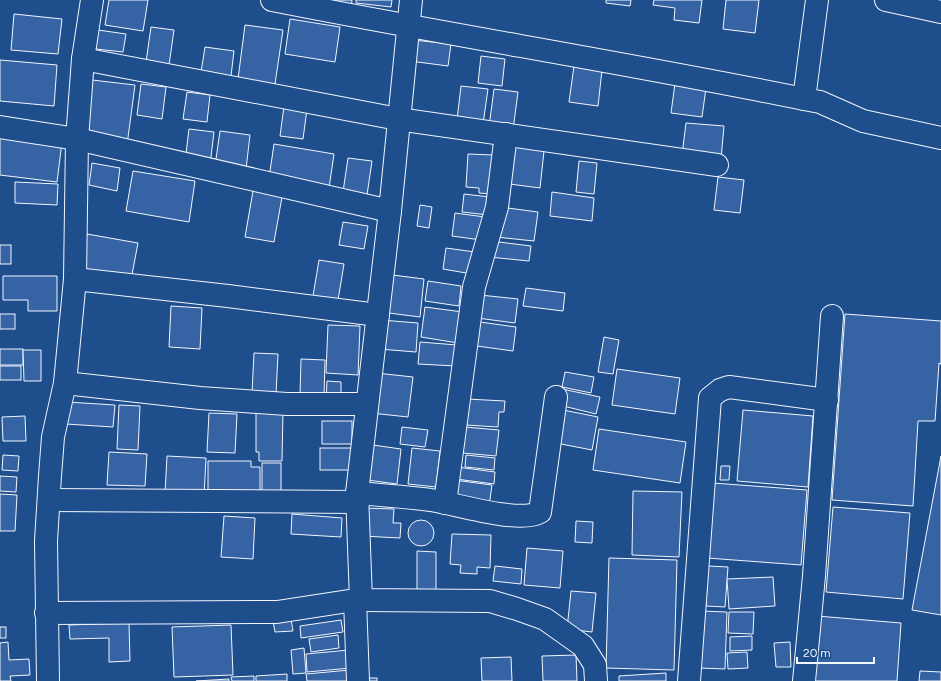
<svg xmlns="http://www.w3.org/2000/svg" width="941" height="681" viewBox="0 0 941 681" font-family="Figtree,sans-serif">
	<rect width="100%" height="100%" fill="#1f4e8c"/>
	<g fill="#3563a3" stroke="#f2f6ff">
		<polygon points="109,0 148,0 143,31 105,25"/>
		<polygon points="325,0 352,0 351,9"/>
		<polygon points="356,0 392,0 391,7 356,3"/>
		<polygon points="606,0 631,0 630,6 606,3"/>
		<polygon points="654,0 702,0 699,23 674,20 675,8 653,5"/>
		<polygon points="726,0 759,0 755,33 723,29"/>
		<polygon points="14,14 62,19 58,54 11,50"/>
		<polygon points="290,19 340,27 335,62 285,54"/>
		<polygon points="245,25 283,30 275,84 238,79"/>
		<polygon points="151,27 174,30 169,65 146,62"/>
		<polygon points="98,30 126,34 123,52 96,49"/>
		<polygon points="413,40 451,44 448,66 410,61"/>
		<polygon points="205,47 234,51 231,76 201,72"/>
		<polygon points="481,56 505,59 502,86 478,83"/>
		<polygon points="0,60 57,65 54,106 0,101"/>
		<polygon points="574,66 602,70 598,106 569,102"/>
		<polygon points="92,80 135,85 127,145 84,139"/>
		<polygon points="675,83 706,88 702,117 671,113"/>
		<polygon points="141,84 166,87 162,119 137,115"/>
		<polygon points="461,86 488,89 483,124 457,120"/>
		<polygon points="494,89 518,92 513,130 489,127"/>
		<polygon points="187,92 210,95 207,122 183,119"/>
		<polygon points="284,106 307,109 303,139 280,136"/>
		<polygon points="686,123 724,126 721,159 682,155"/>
		<polygon points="189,129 214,132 210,165 185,162"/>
		<polygon points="220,131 250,135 246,169 215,166"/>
		<polygon points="0,134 62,142 57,182 0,175"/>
		<polygon points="274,144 334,154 329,188 269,178"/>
		<polygon points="506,146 544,151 540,188 502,183"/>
		<polygon points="468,154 494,155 492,194 479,193 479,188 466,187"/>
		<polygon points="348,158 372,161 367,195 343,192"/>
		<polygon points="579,161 597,163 594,194 576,192"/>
		<polygon points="92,163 120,168 117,191 89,185"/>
		<polygon points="133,171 195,181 189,222 126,211"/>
		<polygon points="718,177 744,180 740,213 714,210"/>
		<polygon points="15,182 58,184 57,205 15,203"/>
		<polygon points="253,191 282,197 274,242 245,237"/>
		<polygon points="552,192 594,198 592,221 550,216"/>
		<polygon points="464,194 490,197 488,215 462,212"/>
		<polygon points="420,205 432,207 429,228 417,226"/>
		<polygon points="500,207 538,212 534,241 496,237"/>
		<polygon points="455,213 485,217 481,240 452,236"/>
		<polygon points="343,222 368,226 364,249 339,245"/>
		<polygon points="87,234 138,243 131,280 81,271"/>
		<polygon points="491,241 531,246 529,261 489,257"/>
		<rect x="0" y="245" width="11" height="19"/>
		<polygon points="446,248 475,252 472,274 443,269"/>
		<polygon points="319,260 344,264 337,306 312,302"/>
		<polygon points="385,274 424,279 420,317 381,312"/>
		<polygon points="3,276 57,276 57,311 28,311 28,300 3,300"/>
		<polygon points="428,281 461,286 459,306 425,301"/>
		<polygon points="526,288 565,293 563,311 523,306"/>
		<polygon points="480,295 518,299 515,323 477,318"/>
		<polygon points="171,306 202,308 200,349 169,347"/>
		<polygon points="425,307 463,312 458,343 421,337"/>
		<rect x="0" y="314" width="15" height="15"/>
		<polygon points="845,314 941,321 941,364 939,363 935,421 918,421 913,506 832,500"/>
		<polygon points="381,320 418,323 416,352 379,349"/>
		<polygon points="473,321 516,327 513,351 470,345"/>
		<polygon points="328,325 360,326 358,375 326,373"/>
		<polygon points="604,337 619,340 613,374 598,372"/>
		<polygon points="420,342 457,345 456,366 418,364"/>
		<rect x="0" y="349" width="23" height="16"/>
		<polygon points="23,350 41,350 41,381 24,381"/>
		<polygon points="254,353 278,354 276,394 252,393"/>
		<polygon points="301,359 325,360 324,396 300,395"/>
		<rect x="0" y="366" width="21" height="14"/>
		<polygon points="617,369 680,378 675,414 612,405"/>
		<polygon points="565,372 594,377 591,393 562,387"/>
		<polygon points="376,373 413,377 408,417 371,413"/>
		<polygon points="327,381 341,382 341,401 326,401"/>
		<polygon points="562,389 600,397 596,414 559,405"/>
		<polygon points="467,399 505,401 504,412 499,412 498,427 466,425"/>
		<polygon points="67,402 115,405 113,427 66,424"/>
		<polygon points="119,405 140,406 138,450 117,449"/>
		<polygon points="256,410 283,411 282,461 259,461 259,452 256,452"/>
		<polygon points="563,410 598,417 592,450 556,443"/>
		<polygon points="743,410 813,416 808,487 737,481"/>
		<polygon points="209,413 237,414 235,453 207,452"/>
		<polygon points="25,416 26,441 3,441 2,417"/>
		<rect x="322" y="421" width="30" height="23"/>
		<polygon points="402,427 428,430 425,447 400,444"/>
		<polygon points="465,427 499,430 496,456 463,453"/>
		<polygon points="599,429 686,442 680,483 593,470"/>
		<polygon points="366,444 401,449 397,484 367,480"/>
		<rect x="320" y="448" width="32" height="22"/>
		<polygon points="412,448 440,451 436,487 408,484"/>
		<polygon points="109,452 147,454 145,486 107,485"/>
		<polygon points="3,455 19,456 18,471 2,470"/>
		<polygon points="466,455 495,458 494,470 465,467"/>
		<polygon points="167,456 206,458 204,497 165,494"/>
		<polygon points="941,456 941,615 912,610"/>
		<polygon points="208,461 251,461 251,467 260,467 260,497 208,496"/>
		<rect x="262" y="463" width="19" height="31"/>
		<polygon points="721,466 730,466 729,480 720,480"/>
		<polygon points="457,467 495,472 494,484 456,479"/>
		<polygon points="0,476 17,477 16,492 0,491"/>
		<polygon points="454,480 492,485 489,506 451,502"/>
		<polygon points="713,483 807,490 801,565 707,558"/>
		<polygon points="633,491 682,492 679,557 632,555"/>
		<polygon points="0,494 17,495 15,531 0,531"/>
		<polygon points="833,507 910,513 903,599 826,592"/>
		<polygon points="363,508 394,509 393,523 401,523 400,538 362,536"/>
		<polygon points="292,514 342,518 341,537 291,534"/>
		<polygon points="224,516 255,518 253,559 221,557"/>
		<circle cx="421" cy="533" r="13"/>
		<polygon points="576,521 593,522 592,543 575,542"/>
		<polygon points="452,534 491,535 490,568 477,567 477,574 460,573 461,565 450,564"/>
		<polygon points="527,548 563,551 560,588 524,585"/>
		<polygon points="417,551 436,552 436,593 417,593"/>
		<polygon points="609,558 677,560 674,670 606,668"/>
		<polygon points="495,566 522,569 521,584 493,581"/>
		<polygon points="708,566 728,567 725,607 706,606"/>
		<polygon points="773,577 775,606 729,609 727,579"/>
		<polygon points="571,591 596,593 592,632 567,629"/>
		<polygon points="701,611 727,612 725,669 699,668"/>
		<polygon points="729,612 754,612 753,634 728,633"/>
		<polygon points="817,616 901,623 897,681 812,681"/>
		<polygon points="291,619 293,631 275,632 273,621"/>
		<polygon points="341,620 343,632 301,638 300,626"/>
		<polygon points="129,623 130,661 109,662 109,638 70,639 69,625"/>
		<polygon points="231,625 233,675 174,677 172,627"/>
		<rect x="0" y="627" width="6" height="11"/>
		<polygon points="338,635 339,648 311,652 309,639"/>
		<polygon points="752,636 752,650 730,651 730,637"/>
		<polygon points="8,642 9,660 29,659 30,675 10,676 11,681 0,681 0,643"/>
		<polygon points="790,642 791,667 776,667 774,643"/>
		<polygon points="304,648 306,673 293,674 291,650"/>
		<polygon points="349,650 351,668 307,672 306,654"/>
		<polygon points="747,652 748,668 728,669 727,653"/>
		<polygon points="576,655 577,681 543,681 542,656"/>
		<polygon points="511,657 512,681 482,681 481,658"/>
		<polygon points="350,670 351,681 307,681 306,674"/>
		<polygon points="920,671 941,672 941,681 919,681"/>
		<polygon points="666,673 666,681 619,681 619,676"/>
		<polygon points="287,674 287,681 256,681 256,676"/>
		<polygon points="254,676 254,681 232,681 231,677"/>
		<rect x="366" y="678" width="11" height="3"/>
		<polygon points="229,679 229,681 196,681"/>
	</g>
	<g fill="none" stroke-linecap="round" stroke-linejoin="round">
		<g stroke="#f2f6ff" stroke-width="24">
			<g id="street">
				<path d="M272,0C449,35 627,63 804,99"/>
				<polyline points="411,0 390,211 357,493 361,600 490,601 517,609 545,619 583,646 595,665 596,681"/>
				<polyline points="817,0 804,99 820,102 863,121 941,138"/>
				<polyline points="886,0 941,12"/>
				<polyline points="83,59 398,119 717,165"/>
				<polyline points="0,127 77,139 390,211"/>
				<polyline points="75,279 228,296 378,315"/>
				<polyline points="65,383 200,398 287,404 367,404"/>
				<path d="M357,493C382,495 407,497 431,500C456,504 520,524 540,512L556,397"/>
				<polyline points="49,500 358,502"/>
				<polyline points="445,503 474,287 497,207 506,134"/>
				<polyline points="46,613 277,612 355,600"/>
				<polyline points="48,681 46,541 50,476 53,437 65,383 75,279 77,139 83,59 92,0"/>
				<polyline points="358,681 355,600 361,600"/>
				<polyline points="689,681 710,398 720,390 729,387 827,400"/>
				<polyline points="804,681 814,576 832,316"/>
			</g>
		</g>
		<use href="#street" stroke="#1f4e8c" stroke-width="22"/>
	</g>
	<path d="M797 657v6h77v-6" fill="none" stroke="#f2f6ff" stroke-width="2"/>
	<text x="803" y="657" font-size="12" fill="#f2f6ff" stroke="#1f4e8c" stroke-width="3" paint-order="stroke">20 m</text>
</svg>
